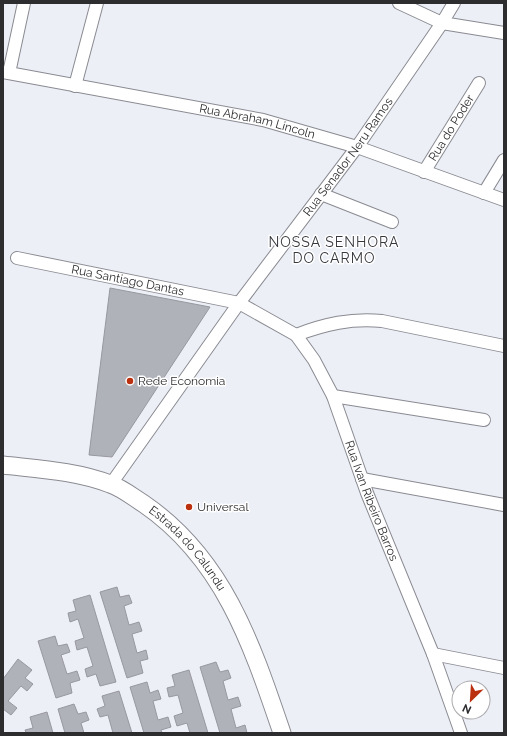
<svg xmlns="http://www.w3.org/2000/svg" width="507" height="736" viewBox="0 0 507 736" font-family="Raleway,sans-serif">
	<rect width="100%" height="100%" fill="#edeff7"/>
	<g fill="#b0b2b9" stroke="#9798a0">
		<polygon points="110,288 210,307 112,457 89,455"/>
		<polygon points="117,587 120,597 129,595 132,603 124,606 129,625 139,622 142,631 132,634 137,653 146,650 148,659 140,661 143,673 127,678 100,592"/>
		<polygon points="90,595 116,682 100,686 96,674 87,677 85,669 93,666 87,647 77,650 75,641 84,638 78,619 70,622 68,613 76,611 73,600"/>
		<polygon points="55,636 58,646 67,644 70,652 61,655 67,674 77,671 80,680 70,683 72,693 56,698 38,641"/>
		<polygon points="18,659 32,670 25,678 33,684 27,691 21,686 8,701 17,708 11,715 3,709 3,679"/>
		<polygon points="216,662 220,672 228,670 231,678 223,681 228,700 238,697 241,706 231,709 236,728 245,725 247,733 220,733 200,667"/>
		<polygon points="189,670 208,733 190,733 187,723 177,726 174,716 183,713 178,695 169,697 167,688 175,686 172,675"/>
		<polygon points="147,682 150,693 158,690 161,699 153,701 158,720 168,717 171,727 161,730 162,733 144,733 130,687"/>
		<polygon points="119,691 132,733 113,733 108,715 100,717 97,709 105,706 102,696"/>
		<polygon points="74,704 78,714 86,712 89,720 81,723 84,733 65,733 58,709"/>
		<polygon points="47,712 53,733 26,733 25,730 33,728 30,717"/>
	</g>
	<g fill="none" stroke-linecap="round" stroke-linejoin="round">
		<g stroke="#8a8b92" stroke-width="14">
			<g id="street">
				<polyline points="399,3 442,23 504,33"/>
				<path id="s1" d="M3,72L263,120L357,147L504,200"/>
				<polyline points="9,73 24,3"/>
				<polyline points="75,86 97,3"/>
				<path id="s2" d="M424,172L479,83"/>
				<polyline points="484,193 504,160"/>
				<polyline points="321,194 392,222"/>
				<path id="s3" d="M17,258L239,303L296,335L314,360L333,396L367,493L433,654L461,733"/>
				<path d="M296,335C325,324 351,318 382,321L504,346"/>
				<polyline points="333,396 484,420"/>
				<polyline points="362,479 504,505"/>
				<path id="s4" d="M111,484L239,303L357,147L442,23L454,3"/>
				<polyline points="433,654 504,668"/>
			</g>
		</g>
		<g stroke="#8a8b92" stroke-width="19">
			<g id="secondary">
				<path id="s5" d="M3,465C38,469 77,471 110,484C122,488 133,497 144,504C224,559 252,645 282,733"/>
			</g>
		</g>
		<use href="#street" stroke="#fff" stroke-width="12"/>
		<use href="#secondary" stroke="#fff" stroke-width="17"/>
	</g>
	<g fill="#bb300f" stroke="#fff" stroke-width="1.5">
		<circle cx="130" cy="381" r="4"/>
		<circle cx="189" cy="507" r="4"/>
	</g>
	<g text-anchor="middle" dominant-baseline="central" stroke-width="3" stroke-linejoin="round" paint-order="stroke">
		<g font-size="12" fill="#2d2d30" stroke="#fff">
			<text stroke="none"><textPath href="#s1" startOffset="259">Rua Abraham Lincoln</textPath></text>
			<text stroke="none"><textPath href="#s2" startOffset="52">Rua do Poder</textPath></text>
			<text stroke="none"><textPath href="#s4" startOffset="404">Rua Senador Neru Ramos</textPath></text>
			<text stroke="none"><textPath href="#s3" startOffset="113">Rua Santiago Dantas</textPath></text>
			<text stroke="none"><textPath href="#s3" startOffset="475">Rua Ivan Ribeiro Barros</textPath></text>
			<text stroke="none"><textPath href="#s5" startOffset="211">Estrada do Calundu</textPath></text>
		</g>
		<g font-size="12" fill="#2d2d30" stroke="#fff" text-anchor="start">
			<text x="138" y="381">Rede Economia</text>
			<text x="197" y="507">Universal</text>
		</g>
		<g font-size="14" letter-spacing="1" fill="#36383e" stroke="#fff">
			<text x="334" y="242">NOSSA SENHORA<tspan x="334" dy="16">DO CARMO</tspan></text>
		</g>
	</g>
	<rect width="507" height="736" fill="none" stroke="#2d2d30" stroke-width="8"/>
	<g transform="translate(471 700) rotate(205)"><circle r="19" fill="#ffffff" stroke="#ababac"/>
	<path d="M0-3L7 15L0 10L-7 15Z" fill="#bb300f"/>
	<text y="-6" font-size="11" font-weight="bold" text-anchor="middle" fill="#2d2d30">N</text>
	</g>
</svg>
